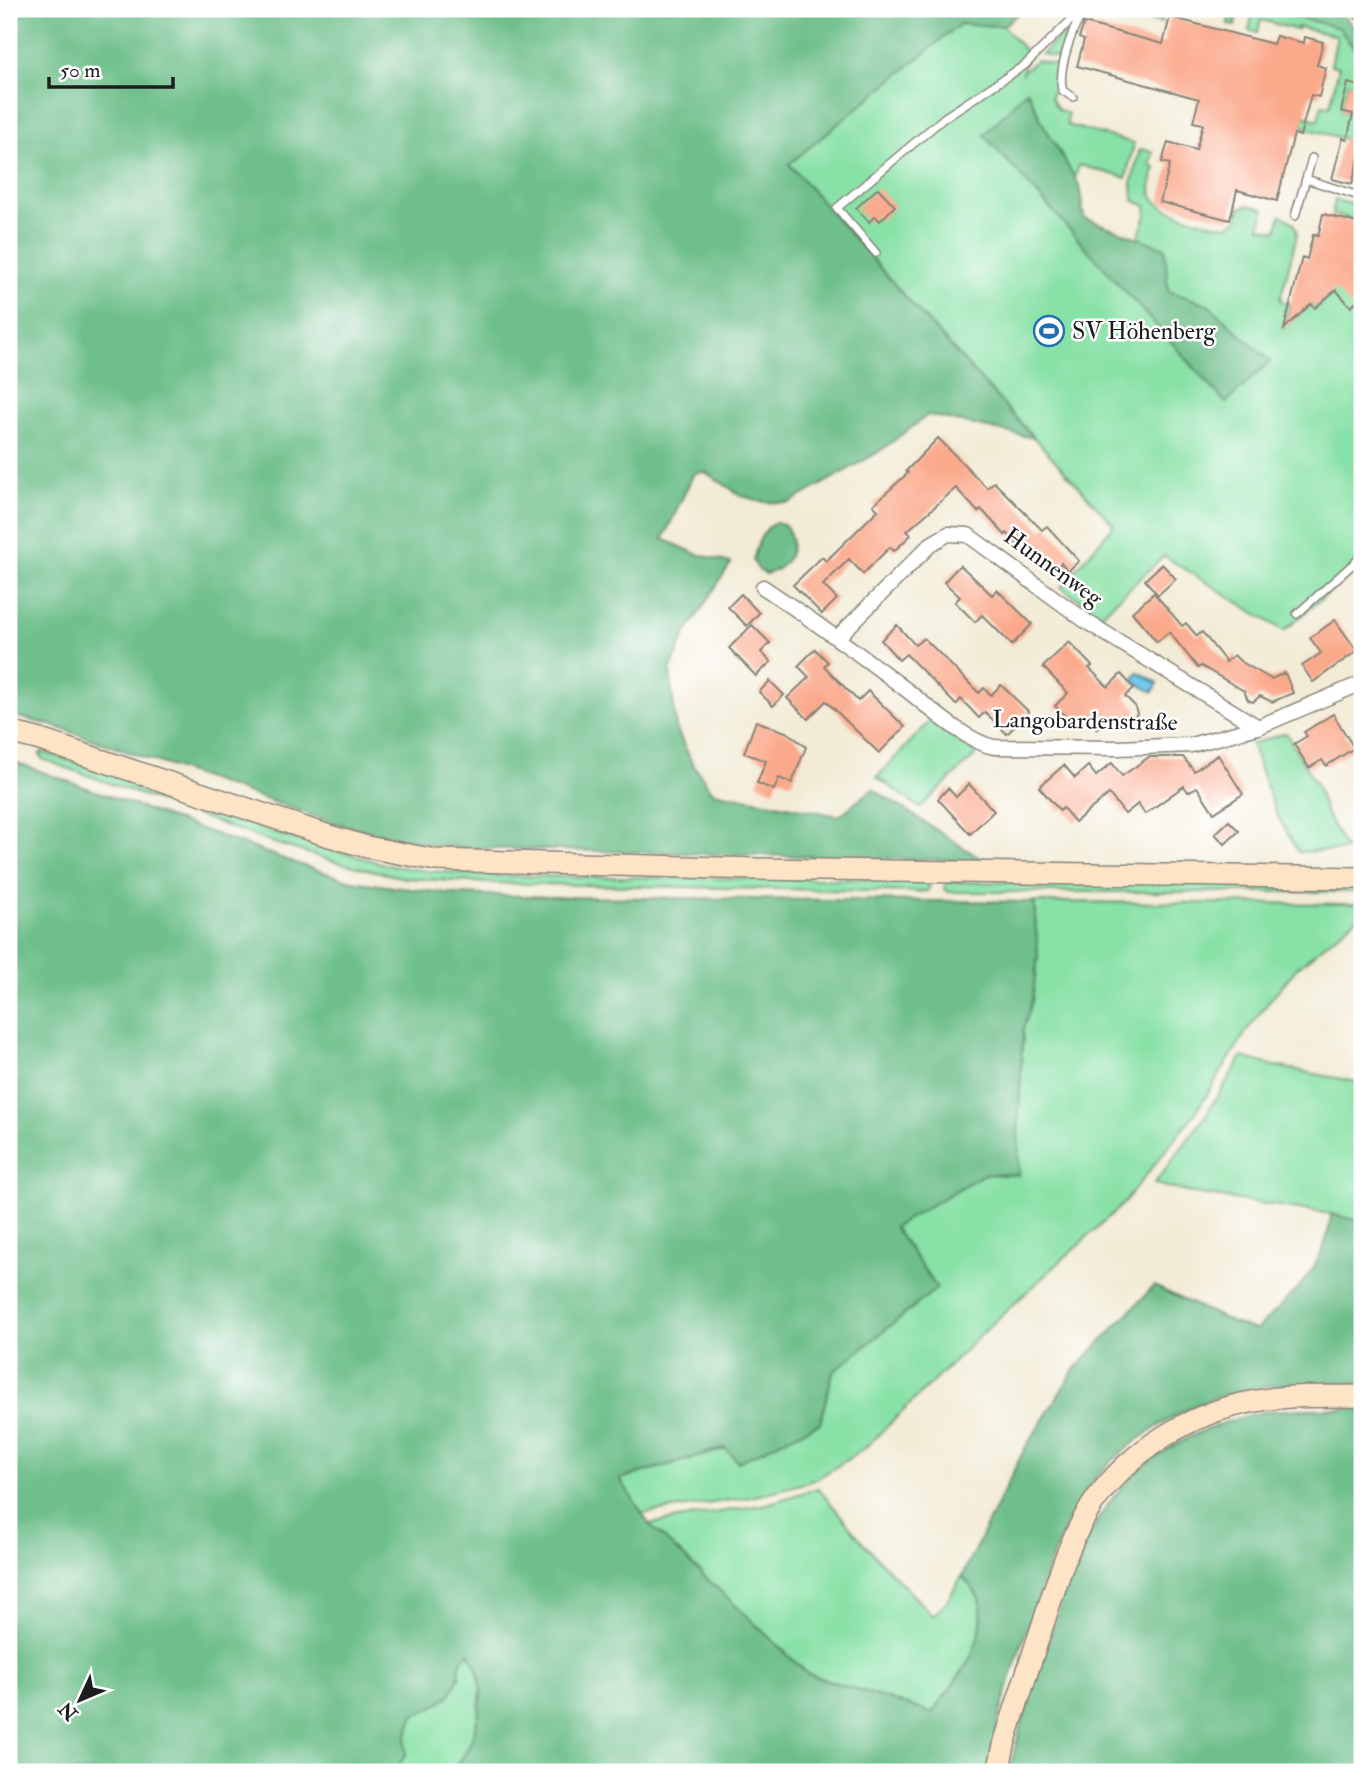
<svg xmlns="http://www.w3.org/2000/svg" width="1371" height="1781" viewBox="0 0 1371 1781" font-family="'IM FELL Double Pica',serif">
	<rect width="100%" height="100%" fill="#fff"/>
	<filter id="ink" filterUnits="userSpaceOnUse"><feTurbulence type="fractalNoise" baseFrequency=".0143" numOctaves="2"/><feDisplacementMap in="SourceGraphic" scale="14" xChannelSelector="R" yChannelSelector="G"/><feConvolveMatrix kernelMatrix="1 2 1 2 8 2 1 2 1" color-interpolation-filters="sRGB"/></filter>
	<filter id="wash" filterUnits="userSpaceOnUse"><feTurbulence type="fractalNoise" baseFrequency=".00686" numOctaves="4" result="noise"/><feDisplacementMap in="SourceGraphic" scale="28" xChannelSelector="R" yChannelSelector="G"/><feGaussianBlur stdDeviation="1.57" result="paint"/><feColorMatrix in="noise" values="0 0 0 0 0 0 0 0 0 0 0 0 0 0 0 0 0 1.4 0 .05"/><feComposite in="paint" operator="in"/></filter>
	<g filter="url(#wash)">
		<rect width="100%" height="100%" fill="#f2ebd5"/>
		<g fill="#88e1a6" stroke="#527e61" stroke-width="2">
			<polygon points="1101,9 1165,9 1161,23 1112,10 1109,21 1086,14"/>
			<polygon points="1221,9 1270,9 1339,28 1362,59 1362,87 1348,83 1341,111 1353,114 1352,121 1362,130 1362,144 1305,128 1299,121 1300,115 1318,120 1322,105 1330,106 1339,67 1331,65 1337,36 1298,27 1297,30 1261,20 1257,33 1249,30 1252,17 1237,13 1235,26 1228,24 1230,11"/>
			<path d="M960,24L1003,26L1028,54L1022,73L1036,60L1056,65L1051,98L1058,109L1068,114L1067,125L1134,143L1126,178L1079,165L1075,178L1043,124L1027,90L985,135L1226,402L1269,361L1207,304L1167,291L1165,248L1138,238L1147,213L1146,206L1133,200L1132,181L1140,149L1153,152L1150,165L1155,167C1153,175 1149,187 1152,195C1157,212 1211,224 1228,226L1238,219L1240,208L1249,205L1264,209L1260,227L1276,231L1281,215L1294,223L1297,231L1296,239L1280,300L1290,304L1284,328L1311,304L1316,308C1333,293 1345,273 1362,257V564L1284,631L1164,556L1101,615L1061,587L1114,525L908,300L789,164Z"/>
			<polygon points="1067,29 1058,58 1042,54"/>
			<polygon points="1335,200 1362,207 1362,222 1332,214"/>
			<polygon points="930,721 978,753 920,808 877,777"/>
			<polygon points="1286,733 1317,786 1325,811 1346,850 1298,852 1276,813 1251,744"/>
			<polygon points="41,752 118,776 277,834 392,866 429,871 504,876 922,880 930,886 927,891 918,892 490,883 405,878 336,862 271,842 42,759 40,755"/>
			<polygon points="946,882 1362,884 1362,892 949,892 944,889"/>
			<polygon points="1034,902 1359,904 1362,905 1362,914 1298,967 1274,995 1248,1029 1196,1112 1123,1204 993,1323 865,1448 818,1478 805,1483 751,1497 641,1514 619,1479 820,1423 833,1372 937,1288 894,1227 984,1174 1019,1175 1018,1132 1023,1030 1032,1001 1038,956"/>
			<polygon points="1242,1057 1275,1066 1362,1083 1362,1222 1331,1214 1187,1192 1154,1184 1202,1121"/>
			<path d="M818,1488L866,1546L933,1616L947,1601L962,1576C968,1583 978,1593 980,1603C989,1644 955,1682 932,1713L808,1674L649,1524L767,1504Z"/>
			<path d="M469,1653C472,1659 477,1667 478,1673C486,1703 473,1753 450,1772H395L406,1754V1737L414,1715L434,1707L459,1678L461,1659Z"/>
		</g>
		<g fill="#6ebf8b" stroke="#456e54" stroke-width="2">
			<polygon points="9,9 1024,9 1003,26 960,24 789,164 908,300 1034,438 928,415 877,453 789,503 765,502 742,496 705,472 694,473 663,539 697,554 731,563 686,633 670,671 676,728 692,763 713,792 839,816 873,789 984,861 441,847 334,823 51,725 9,715"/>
			<polygon points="1270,9 1338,9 1362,36 1362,59 1339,28"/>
			<polygon points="1027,90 1043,124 1079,185 1084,218 1165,248 1168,291 1207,304 1270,361 1226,403 984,135"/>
			<path d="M776,522L785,525C799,545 789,568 766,574L759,570L753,561C757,545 761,530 776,522Z"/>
			<path d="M9,760L295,863L352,881L393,887L456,894L558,897L1034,902L1038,956L1032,1001L1023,1030L1018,1132L1019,1175L984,1174L894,1227L937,1288L833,1372L820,1423L738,1462L725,1448L620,1479L649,1524L808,1674L932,1713C955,1682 989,1644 980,1602C978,1593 968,1583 962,1576L1024,1450L1074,1370L1154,1286L1233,1323L1256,1330C1292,1295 1327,1267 1331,1214L1362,1222V1384C1319,1384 1272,1381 1230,1393C1180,1407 1109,1452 1081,1498C1059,1535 1044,1578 1030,1619C1013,1669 996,1720 988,1772H450C473,1753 486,1703 479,1674C477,1667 472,1660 469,1653L461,1660C457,1697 447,1701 414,1715L406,1737V1754L395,1772H9Z"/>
			<path d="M1362,1408V1772H1010C1018,1727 1036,1683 1049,1639C1079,1545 1104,1475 1200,1432C1222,1423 1248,1413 1272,1411C1302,1408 1332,1409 1362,1408Z"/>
		</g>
		<polygon fill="#6dc4ea" stroke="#447083" stroke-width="2" points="1138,672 1158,683 1153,692 1133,681"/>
		<g id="blocks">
			<g fill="#fba98b">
				<polygon points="1170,17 1273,44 1276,36 1304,43 1305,37 1323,42 1317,65 1326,68 1319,97 1311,95 1300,136 1294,134 1277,201 1237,190 1230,220 1160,202 1170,164 1162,162 1168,142 1196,150 1203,124 1193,122 1199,99 1077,66 1084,40 1079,38 1084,23 1163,44"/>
				<polygon points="1348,83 1362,87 1362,146 1352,184 1332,179 1343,138 1347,140 1353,114 1341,111"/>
				<polygon points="878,188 895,206 880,221 875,216 869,222 856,208"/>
				<polygon points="1323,214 1362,224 1362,296 1351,307 1336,290 1315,308 1311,304 1284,329 1302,257 1307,259 1313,235 1318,236"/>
				<polygon points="938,438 987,488 994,482 1042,530 1047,526 1079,561 1068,571 1061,563 1051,573 1026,546 1022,549 1007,533 1005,535 981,509 978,512 956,488 907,531 911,535 894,551 890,547 863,574 849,559 823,585 837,599 822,614 793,585 822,557 826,561 878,510 873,505 908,473 906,471"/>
				<polygon points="1162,564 1176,579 1158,595 1145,580"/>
				<polygon points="960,565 992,595 997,590 1032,624 1012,645 982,615 975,622 955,602 960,597 944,582"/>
				<polygon points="1154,593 1182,626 1186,623 1197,636 1202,632 1226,662 1234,655 1240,661 1271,679 1285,673 1293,693 1272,702 1260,696 1253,702 1248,700 1244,691 1201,666 1198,668 1169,632 1157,642 1132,612"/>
				<polygon points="741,594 759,613 747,626 728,607"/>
				<polygon points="1335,620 1357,651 1313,682 1302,666 1321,653 1310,638"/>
				<polygon points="752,625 770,643 761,652 771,662 756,676 729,648"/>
				<polygon points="897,625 915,645 924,638 979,693 984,688 991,695 1001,685 1029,712 1007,734 985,712 979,718 961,699 956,705 906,654 899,660 881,640"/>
				<polygon points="1069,642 1092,666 1089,668 1108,687 1121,674 1134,688 1125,696 1135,706 1137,714 1125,726 1115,725 1108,718 1097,729 1084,716 1072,728 1061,717 1064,715 1055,706 1068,693 1043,667"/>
				<polygon points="815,649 828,662 824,666 858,701 868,691 905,727 879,753 826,701 808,719 787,698 809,677 798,666"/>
				<polygon points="770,681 784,695 773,706 759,692"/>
				<polygon points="1333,714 1354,748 1326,766 1322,760 1309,768 1294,744 1307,736 1304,732"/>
				<polygon points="756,721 788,733 806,747 792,783 779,778 774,790 757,783 766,761 744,753"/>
				<polygon points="1218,755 1243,794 1214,813 1197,787 1188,792 1184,786 1145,814 1138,804 1125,814 1109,794 1075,822 1063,808 1060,811 1039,787 1064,765 1075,778 1088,766 1096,776 1112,763 1122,776 1149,757 1183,757 1194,771"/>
				<polygon points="969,784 994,811 970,834 938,799 948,788 956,797"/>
				<polygon points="1229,821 1239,831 1225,844 1215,834"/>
			</g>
		</g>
	</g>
	<g filter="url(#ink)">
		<use href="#blocks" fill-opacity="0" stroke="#878478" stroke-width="2"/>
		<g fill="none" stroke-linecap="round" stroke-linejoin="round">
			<g stroke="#878478" stroke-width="10">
				<g id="lane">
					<path d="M1073,97L1063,91C1057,72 1071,31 1082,15"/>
					<polyline points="1312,158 1306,179 1362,197"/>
					<polyline points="1295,216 1306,179"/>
					<polyline points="876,253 837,208 945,117 1025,65 1068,23 1085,10"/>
					<polyline points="1297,614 1362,556"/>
				</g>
			</g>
			<g stroke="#878478" stroke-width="17">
				<g id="street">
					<polyline points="1358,9 1362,14"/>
					<path d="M763,587C811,619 858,653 904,688C928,706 965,741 994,747L1118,748L1191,745L1258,727L1362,683"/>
					<polyline points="837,638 931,544 948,534 968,535 1087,622 1258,727"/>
				</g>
			</g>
			<g stroke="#878478" stroke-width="24">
				<g id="secondary">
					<polyline points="9,732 37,739 326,835 367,847 436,860 756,869 1362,878"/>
					<path d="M998,1772L1005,1741C1018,1699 1032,1657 1046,1615C1059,1575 1072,1532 1097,1498C1133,1449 1191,1413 1251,1402C1287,1394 1325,1397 1362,1396"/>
				</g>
			</g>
			<use href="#lane" stroke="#fff" stroke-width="7"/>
			<use href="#street" stroke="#fff" stroke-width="14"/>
			<use href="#secondary" stroke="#fee4c6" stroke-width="21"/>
		</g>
	</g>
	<defs>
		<g id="stadium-ring" transform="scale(1.575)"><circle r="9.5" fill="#fff" stroke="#1f6fb2" stroke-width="1.5"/><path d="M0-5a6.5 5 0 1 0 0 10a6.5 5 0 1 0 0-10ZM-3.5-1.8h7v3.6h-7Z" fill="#1f6fb2"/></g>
	</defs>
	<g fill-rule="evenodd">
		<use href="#stadium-ring" x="1049" y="331"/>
	</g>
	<g text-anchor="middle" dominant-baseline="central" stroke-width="5" stroke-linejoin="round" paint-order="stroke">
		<g font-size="24" fill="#1c1c1c" stroke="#fff" text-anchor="start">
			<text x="1072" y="331">SV Höhenberg</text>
		</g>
		<g font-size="24" fill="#1c1c1c" stroke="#fff">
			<text transform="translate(1053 567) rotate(36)">Hunnenweg</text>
			<text transform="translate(1085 721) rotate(1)">Langobardenstraße</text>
		</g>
	</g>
	<rect width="1371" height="1781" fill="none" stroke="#fff" stroke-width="35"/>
	<g transform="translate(80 1700) rotate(226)" stroke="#ffffff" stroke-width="5" paint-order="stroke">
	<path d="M0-5L12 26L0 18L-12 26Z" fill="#1c1c1c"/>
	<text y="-10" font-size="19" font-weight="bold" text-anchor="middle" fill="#1c1c1c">N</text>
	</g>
	<path d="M49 77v10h124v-10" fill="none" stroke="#1c1c1c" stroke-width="3.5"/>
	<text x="60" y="77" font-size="21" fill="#1c1c1c" stroke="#ffffff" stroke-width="5" paint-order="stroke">50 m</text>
</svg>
